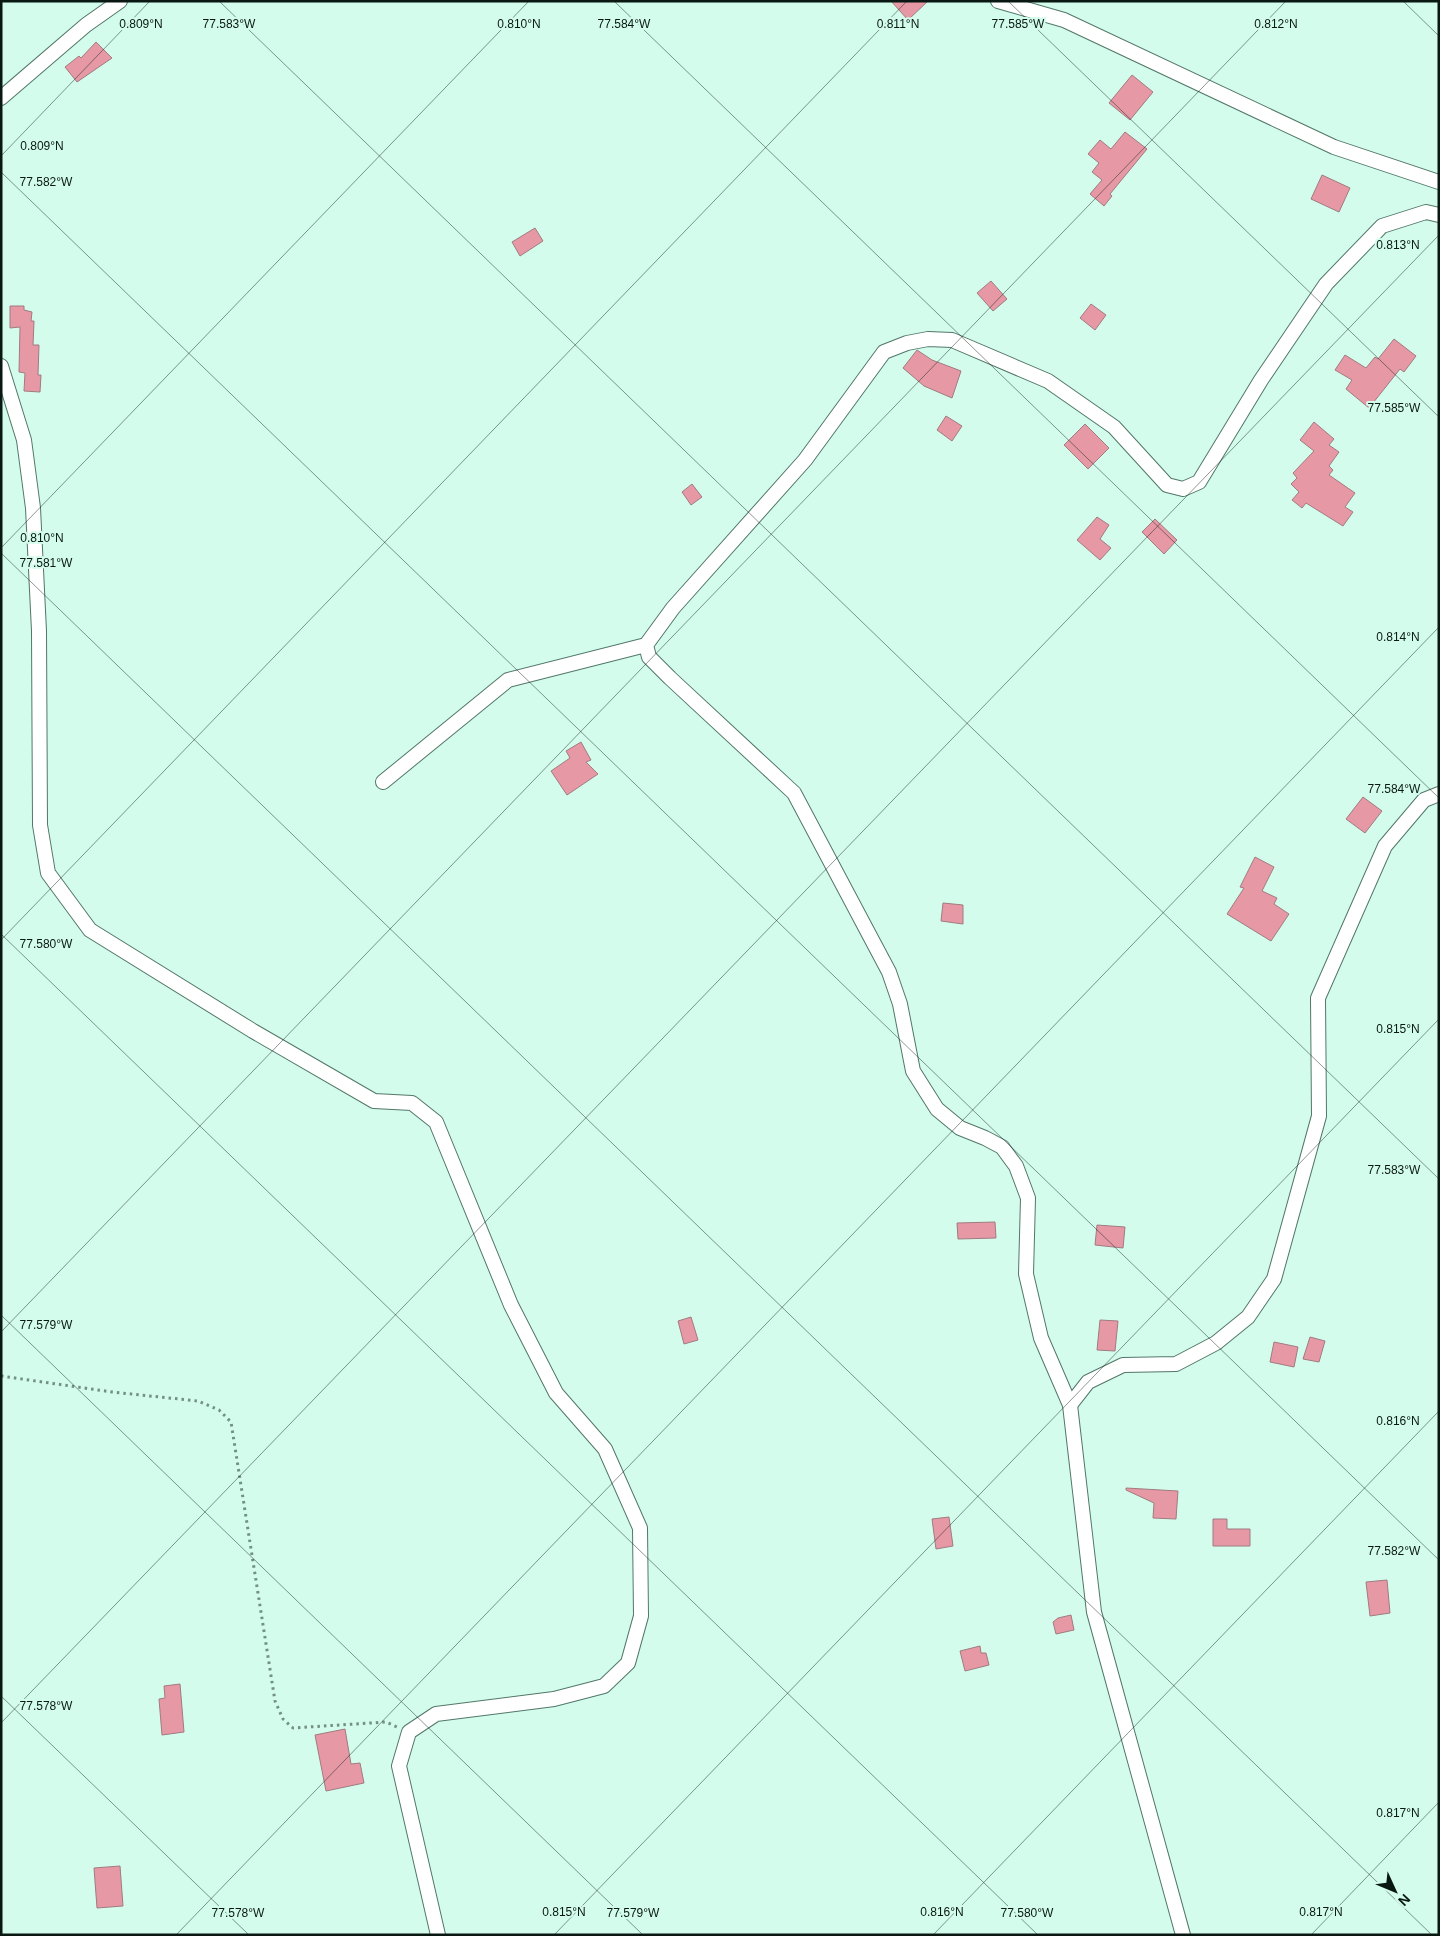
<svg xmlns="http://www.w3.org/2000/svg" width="1440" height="1936" viewBox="0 0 1440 1936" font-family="Arial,sans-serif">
	<rect width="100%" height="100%" fill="#d3fcec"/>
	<g fill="#e798a5" stroke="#a07b80">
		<polygon points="891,1 928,1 908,20"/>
		<polygon points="96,42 112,58 77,82 65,67 79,56 81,58"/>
		<polygon points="1132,75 1153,92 1130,120 1109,103"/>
		<polygon points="1125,132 1147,149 1110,194 1112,196 1104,206 1090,194 1102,180 1092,172 1099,163 1088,154 1100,140 1111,149"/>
		<polygon points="1322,175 1350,188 1339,212 1311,199"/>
		<polygon points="535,228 543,241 520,256 512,242"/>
		<polygon points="991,281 1007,299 993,311 977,293"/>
		<polygon points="1091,304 1106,315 1095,330 1080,318"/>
		<polygon points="10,306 24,306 24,310 32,312 31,321 34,321 33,345 39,345 38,375 41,375 40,392 24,391 25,373 19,372 20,327 10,328"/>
		<polygon points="1394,339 1416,356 1404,372 1400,369 1369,408 1346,389 1352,380 1335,370 1345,355 1366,368 1375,357 1378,359"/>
		<polygon points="917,350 932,360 961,371 952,398 924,386 903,368"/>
		<polygon points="946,416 962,426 952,441 937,430"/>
		<polygon points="1314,422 1334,439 1329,445 1339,452 1329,466 1333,470 1329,475 1355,493 1345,507 1353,512 1343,526 1306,503 1302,508 1292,500 1299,492 1291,484 1297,478 1293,473 1314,451 1300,440"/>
		<polygon points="1085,424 1109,448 1088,469 1064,445"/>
		<polygon points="692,484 702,497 691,505 682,492"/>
		<polygon points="1097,517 1109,525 1100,539 1111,548 1100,560 1077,540"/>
		<polygon points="1155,519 1177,540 1164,554 1142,532"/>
		<polygon points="581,742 591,760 586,762 598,774 567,795 551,771 570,758 566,751"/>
		<polygon points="1363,797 1382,811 1365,833 1346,819"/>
		<polygon points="1255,857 1274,867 1262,891 1277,898 1274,904 1289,914 1271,941 1227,914 1244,888 1240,887"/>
		<polygon points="943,903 963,905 963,924 941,921"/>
		<polygon points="995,1222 996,1238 958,1239 957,1223"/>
		<polygon points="1097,1225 1125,1227 1123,1248 1095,1245"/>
		<polygon points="691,1317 698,1340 684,1344 678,1321"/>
		<polygon points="1100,1320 1118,1321 1115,1351 1097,1350"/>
		<polygon points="1310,1337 1325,1341 1319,1362 1303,1359"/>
		<polygon points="1274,1342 1298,1347 1294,1367 1270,1362"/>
		<polygon points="1126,1488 1178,1491 1176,1519 1153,1518 1154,1503 1126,1490"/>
		<polygon points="949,1517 953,1546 936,1549 932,1519"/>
		<polygon points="1213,1519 1227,1519 1227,1529 1250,1529 1250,1546 1213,1546"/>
		<polygon points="1387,1580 1390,1613 1370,1616 1366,1582"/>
		<polygon points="1071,1615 1074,1630 1056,1634 1053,1622 1058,1618"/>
		<polygon points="980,1646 981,1653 986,1653 989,1665 965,1671 960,1651"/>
		<polygon points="180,1684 184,1732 162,1735 159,1699 165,1698 164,1686"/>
		<polygon points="345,1729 351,1764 360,1763 364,1783 326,1791 315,1735"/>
		<polygon points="120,1866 123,1906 97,1908 94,1868"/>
	</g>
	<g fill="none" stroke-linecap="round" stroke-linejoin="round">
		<g stroke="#527769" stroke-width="16">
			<g id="street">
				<polyline points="998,1 1064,20 1334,147 1439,182"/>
				<polyline points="1,98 86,25 120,1"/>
				<polyline points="1,366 24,440 33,508 39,631 40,825 48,873 90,930 253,1031 374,1101 412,1103 436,1122 511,1305 556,1393 605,1449 640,1528 641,1616 628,1663 604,1686 554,1699 436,1714 409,1732 399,1766 438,1935"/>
				<polyline points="383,782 508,680 646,645"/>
				<polyline points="1070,1405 1088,1382 1123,1365 1176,1364 1216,1343 1248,1317 1274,1279 1319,1116 1318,998 1385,846 1424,800 1439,794"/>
				<polyline points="1183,1935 1094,1612 1070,1405 1041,1338 1026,1274 1028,1198 1016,1166 1002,1147 985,1138 960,1128 937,1109 913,1071 900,1004 889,972 794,793 670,678 649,657 646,645 673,608 805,460 884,352 907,343 928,339 952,340 1048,381 1114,427 1167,485 1183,489 1199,482 1261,380 1326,284 1382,226 1426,212 1439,215"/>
			</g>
		</g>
		<polyline stroke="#739085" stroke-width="3" stroke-dasharray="2.5 4" stroke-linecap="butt" points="1,1376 112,1392 198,1401 219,1410 231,1422 275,1701 283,1719 293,1728 386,1722 397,1727"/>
		<use href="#street" stroke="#fff" stroke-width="14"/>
	</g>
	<path fill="none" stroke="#091813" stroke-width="1" stroke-opacity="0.45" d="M219,1L1439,1179M614,1L1439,798M1008,1L1439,417M1403,1L1439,36M1,156L150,1M1,172L1439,1560M1,548L529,1M1,553L1432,1935M1,934L1038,1935M1,940L907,1M1,1315L643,1935M1,1332L1286,1M1,1696L249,1935M1,1723L1439,235M176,1935L1439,627M554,1935L1439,1019M933,1935L1439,1411M1311,1935L1439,1802"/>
	<g font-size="12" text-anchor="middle" fill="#091813" stroke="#d3fcec" stroke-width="4" stroke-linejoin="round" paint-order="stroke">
		<text x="229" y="28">77.583°W</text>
		<text x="1018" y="28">77.585°W</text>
		<text x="624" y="28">77.584°W</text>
		<text x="519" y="28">0.810°N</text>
		<text x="1276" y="28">0.812°N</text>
		<text x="141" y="28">0.809°N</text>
		<text x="898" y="28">0.811°N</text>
		<text x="42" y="150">0.809°N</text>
		<text x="46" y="186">77.582°W</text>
		<text x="1398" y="249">0.813°N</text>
		<text x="1394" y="412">77.585°W</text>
		<text x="42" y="542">0.810°N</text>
		<text x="46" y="567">77.581°W</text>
		<text x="1398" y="641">0.814°N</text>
		<text x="1394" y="793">77.584°W</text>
		<text x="46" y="948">77.580°W</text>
		<text x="1398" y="1033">0.815°N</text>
		<text x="1394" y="1174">77.583°W</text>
		<text x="46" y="1329">77.579°W</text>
		<text x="1398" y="1425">0.816°N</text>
		<text x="1394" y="1555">77.582°W</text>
		<text x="46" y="1710">77.578°W</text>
		<text x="1398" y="1817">0.817°N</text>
		<text x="564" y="1916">0.815°N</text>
		<text x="942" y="1916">0.816°N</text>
		<text x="1321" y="1916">0.817°N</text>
		<text x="238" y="1917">77.578°W</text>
		<text x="633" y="1917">77.579°W</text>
		<text x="1027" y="1917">77.580°W</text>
	</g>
	<rect width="1440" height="1936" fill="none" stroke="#091813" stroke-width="5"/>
	<g transform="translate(1395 1891) rotate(134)" stroke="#d3fcec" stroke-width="4" paint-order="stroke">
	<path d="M0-4L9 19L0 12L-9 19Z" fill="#091813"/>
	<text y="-8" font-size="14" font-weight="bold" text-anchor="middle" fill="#091813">N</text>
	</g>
</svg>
